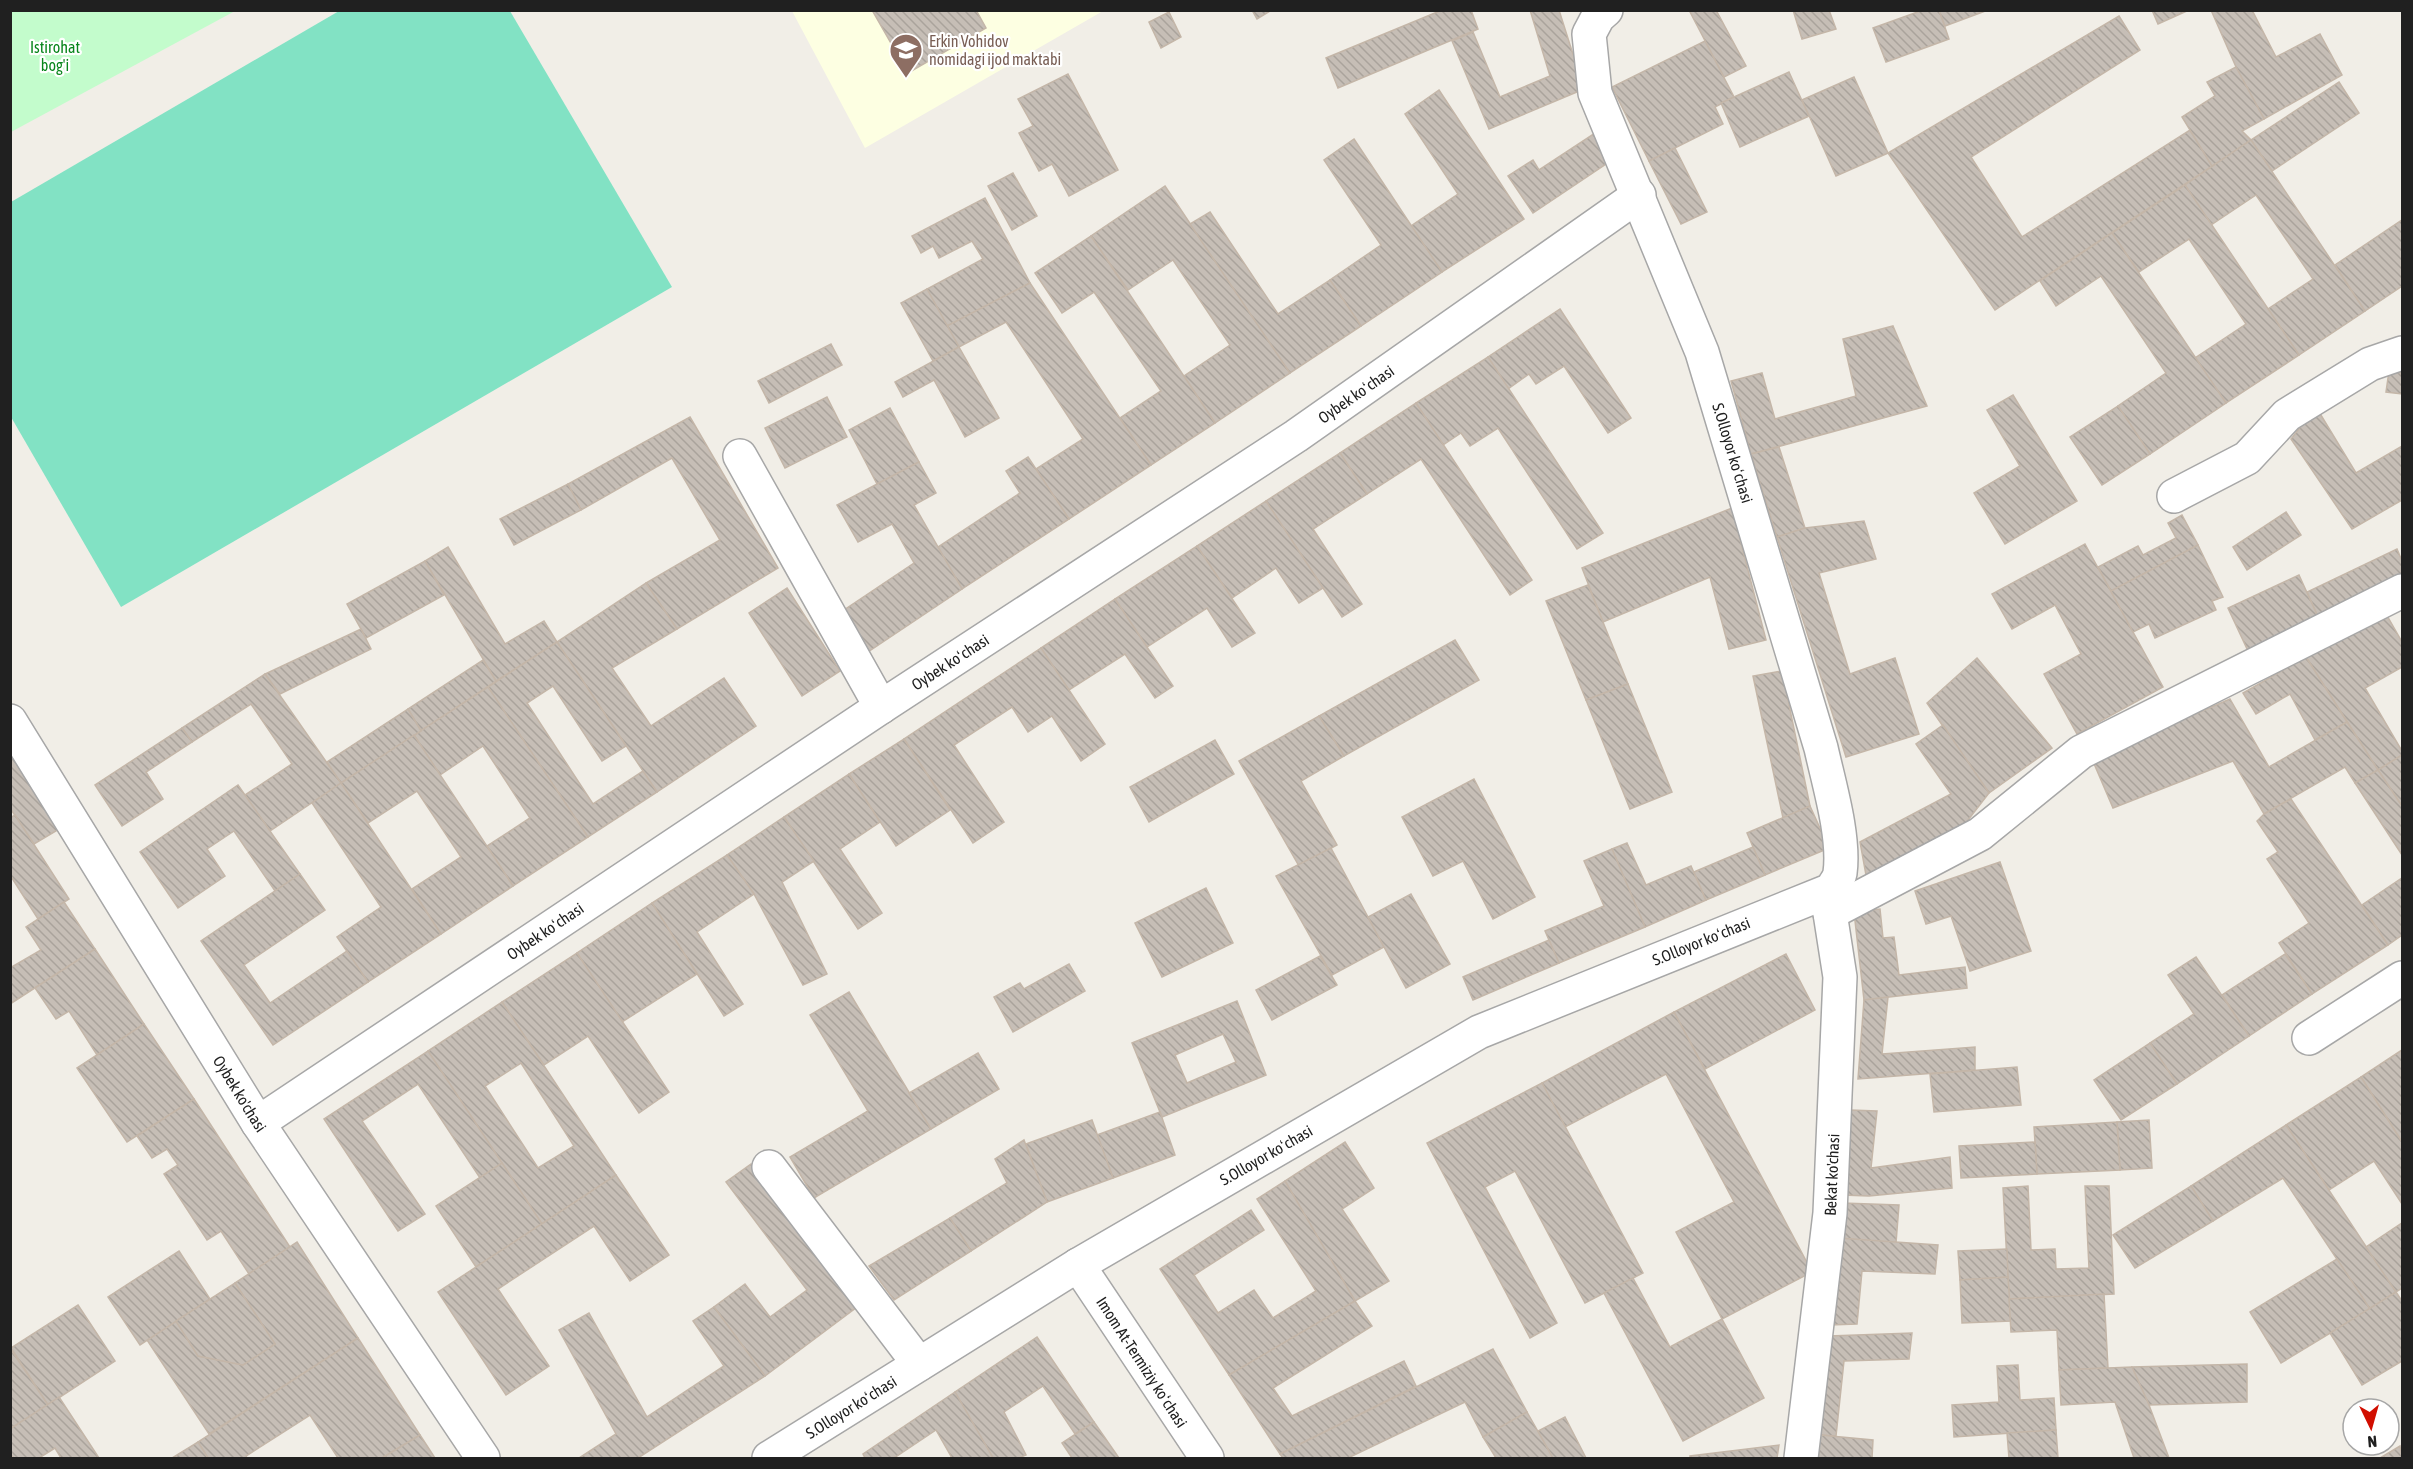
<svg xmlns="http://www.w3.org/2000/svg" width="2413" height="1469" viewBox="0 0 2413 1469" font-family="'Asap Condensed',sans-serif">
	<defs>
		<pattern id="building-back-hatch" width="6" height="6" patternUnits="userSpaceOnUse" patternTransform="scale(1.5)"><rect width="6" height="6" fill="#c6beb6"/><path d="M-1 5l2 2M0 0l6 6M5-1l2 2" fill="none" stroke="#aaa39c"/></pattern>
	</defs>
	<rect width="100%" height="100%" fill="#f1eee7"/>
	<polygon fill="#fdffe2" points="792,11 1103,11 865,148"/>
	<polygon fill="#c3fccc" points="11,10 235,10 235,11 11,132"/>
	<polygon fill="#82e2c4" points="339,11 510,11 672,287 121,607 11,417 11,202"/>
	<g fill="url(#building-back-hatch)" stroke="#c4b6a8" stroke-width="1.5" fill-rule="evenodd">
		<polygon points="872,10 976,10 986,28 908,73"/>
		<polygon points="1252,10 1272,10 1257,19"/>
		<polygon points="1442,10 1471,10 1478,29 1338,88 1326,58"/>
		<polygon points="1530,10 1559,10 1584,89 1489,129 1452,41 1473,32 1500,97 1550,76"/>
		<polygon points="1689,10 1716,10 1746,66 1724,77"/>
		<polygon points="1793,10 1829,10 1836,29 1802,39"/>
		<polygon points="1923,10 1939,10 1949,39 1886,62 1873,28"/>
		<polygon points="1939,10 1988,10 1945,26"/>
		<polygon points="2152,10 2189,10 2158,24"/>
		<polygon points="2211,10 2252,10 2276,57 2320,34 2342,75 2264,119 2236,67"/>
		<polygon points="1169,12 1181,37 1161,48 1149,22"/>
		<polygon points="2119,16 2140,50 1971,157 2022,237 2190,130 2212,166 1995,310 1888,153"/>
		<polygon points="1705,41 1734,97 1715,107 1723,124 1649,161 1612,87"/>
		<polygon points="2236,67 2264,119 2242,131 2251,140 2212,166 2182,117 2215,96 2207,82"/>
		<polygon points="1789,72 1809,116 1740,147 1721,103"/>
		<polygon points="1068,74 1118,170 1069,196 1052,164 1039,171 1019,133 1033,126 1018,99"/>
		<polygon points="1854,77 1888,153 1836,176 1802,100"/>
		<polygon points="2339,82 2359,113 2272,171 2251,140"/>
		<polygon points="1439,90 1524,219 1442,272 1411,226 1458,194 1405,114"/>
		<polygon points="1595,133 1612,160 1533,213 1508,176 1533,160 1539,170"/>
		<polygon points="1354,139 1442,272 1361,326 1330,280 1381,245 1324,160"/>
		<polygon points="2251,140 2365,311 2299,355 2268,309 2313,279 2256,195 2211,225 2185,185"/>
		<polygon points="1675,148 1707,212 1681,224 1649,161"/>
		<polygon points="1013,173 1037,216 1012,230 988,186"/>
		<polygon points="2185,185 2299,355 2226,403 2195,358 2246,324 2189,239 2139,272 2112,233"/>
		<polygon points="1165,186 1290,373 1215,423 1184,376 1230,345 1173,260 1128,290 1091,236"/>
		<polygon points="985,198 1030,283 947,326 927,289 983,259 972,241 939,258 933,246 921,253 912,236"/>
		<polygon points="1210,212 1278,314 1330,280 1361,326 1290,373 1190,224"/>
		<polygon points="2402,220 2402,286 2365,311 2335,265"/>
		<polygon points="2112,233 2226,403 2150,454 2118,406 2166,373 2101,276 2056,306 2040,281"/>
		<polygon points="1091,236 1215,423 1151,465 1120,418 1161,391 1094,292 1062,313 1035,273"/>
		<polygon points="1030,283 1151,465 1069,519 1036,469 1083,439 1006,322 959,347 947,326"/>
		<polygon points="927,289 959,347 933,361 901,303"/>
		<polygon points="1560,309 1631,418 1608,433 1564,366 1536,384 1529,374 1508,389 1488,357"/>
		<polygon points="1893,326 1927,406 1751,454 1731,381 1762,373 1775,419 1856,396 1843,339"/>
		<polygon points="831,344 842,365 769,403 758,381"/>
		<polygon points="959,347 999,418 965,437 934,380 903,397 895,382"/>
		<polygon points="1488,357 1603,533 1577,549 1498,428 1470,446 1461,433 1443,445 1416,403"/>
		<polygon points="2389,371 2402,373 2402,394 2386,392"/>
		<polygon points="2013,395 2077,501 2005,544 1974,493 2020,466 1987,410"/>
		<polygon points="827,397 847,437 785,468 765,428"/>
		<polygon points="1416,403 1532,580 1510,595 1421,459 1367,494 1340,453"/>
		<polygon points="2118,406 2150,454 2102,485 2070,437"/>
		<polygon points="2316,407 2356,473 2402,446 2402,500 2352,529 2291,439"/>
		<polygon points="890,408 919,462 877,484 849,430"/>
		<polygon points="690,417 778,568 677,629 646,583 720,540 672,458 581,510 568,484"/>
		<polygon points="1779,447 1805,528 1777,537 1751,454"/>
		<polygon points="1340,453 1367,494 1313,529 1362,604 1342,617 1266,501"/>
		<polygon points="1028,457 1069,519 962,589 938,547 1020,493 1006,471"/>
		<polygon points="919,462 936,493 914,505 962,589 862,656 841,612 914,563 892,524 858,542 837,505"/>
		<polygon points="568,484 581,510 514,545 500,519"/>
		<polygon points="1266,501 1323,588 1299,603 1276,568 1232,598 1197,546"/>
		<polygon points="1732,508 1766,640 1729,649 1710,577 1603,622 1582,568"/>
		<polygon points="2286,512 2301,535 2247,570 2233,547"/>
		<polygon points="2182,515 2198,545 2111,591 2098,567 2138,546 2143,555 2176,538 2168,523"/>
		<polygon points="1864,521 1876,559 1819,573 1850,674 1895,658 1919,734 1846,757 1777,537 1805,528"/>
		<polygon points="2085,544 2163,687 2077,734 2044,674 2081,654 2055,605 2012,629 1992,594"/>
		<polygon points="2198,545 2223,597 2212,601 2216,610 2155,638 2149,624 2133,632 2111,591"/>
		<polygon points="1197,546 1255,633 1232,647 1207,608 1147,647 1115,599"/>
		<polygon points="448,547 505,644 544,621 557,642 496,681 425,561"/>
		<polygon points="2397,549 2402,561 2402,578 2318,617 2307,592"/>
		<polygon points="425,561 444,595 366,638 347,604"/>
		<polygon points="2299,575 2318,617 2248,651 2228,608"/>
		<polygon points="646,583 677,629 612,668 651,726 724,678 756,726 657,792 557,642"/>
		<polygon points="1588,585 1628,684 1586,700 1546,601"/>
		<polygon points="787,588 840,671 802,696 749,613"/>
		<polygon points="1115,599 1173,686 1155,698 1125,654 1069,690 1041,648"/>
		<polygon points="2385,612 2402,642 2402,667 2365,688 2402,751 2402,755 2378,770 2306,657"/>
		<polygon points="361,629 371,649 280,694 265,674"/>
		<polygon points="1455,640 1479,680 1344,756 1319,716"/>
		<polygon points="557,642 626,746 602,761 553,686 527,703 593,804 643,771 657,792 588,837 488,687"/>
		<polygon points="1041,648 1105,744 1081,761 1052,716 1028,732 1012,707 954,745 1004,822 973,843 904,739"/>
		<polygon points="2306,657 2347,722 2315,740 2290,694 2256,714 2243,693"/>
		<polygon points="1977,658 2052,748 1989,793 1927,703"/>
		<polygon points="483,660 496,681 421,731 408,709"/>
		<polygon points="1782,671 1810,806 1783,818 1753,676"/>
		<polygon points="265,674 341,783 270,831 245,795 292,764 251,704 192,742 182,728"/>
		<polygon points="1628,684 1672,792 1630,809 1586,700"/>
		<polygon points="488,687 588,837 513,886 487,846 530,818 483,746 440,775 414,735"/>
		<polygon points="2230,699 2269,767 2347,722 2378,770 2355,783 2345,767 2264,814 2233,761 2113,808 2092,759"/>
		<polygon points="408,709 421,731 341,783 327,762"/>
		<polygon points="1319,716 1344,756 1301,781 1337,845 1299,866 1239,761"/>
		<polygon points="1943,725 1989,793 1965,824 1866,875 1860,842 1951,794 1916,744"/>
		<polygon points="182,728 192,742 146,772 163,799 122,826 95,785"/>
		<polygon points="10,732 66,825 34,844 10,808"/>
		<polygon points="414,735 513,886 441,934 412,889 461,857 417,791 368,823 341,783"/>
		<polygon points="904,739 950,810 896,846 849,774"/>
		<polygon points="1215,740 1234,774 1149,822 1130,787"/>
		<polygon points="2402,755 2402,806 2378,770"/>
		<polygon points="2378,770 2402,806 2402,855 2355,783"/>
		<polygon points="849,774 880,822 840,849 882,913 858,929 784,817"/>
		<polygon points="1474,779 1535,897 1493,919 1463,861 1433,876 1402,817"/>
		<polygon points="341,783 441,934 368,982 337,937 381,907 312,803"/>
		<polygon points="238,785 300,874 275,891 234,831 207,849 225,876 178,908 140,852"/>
		<polygon points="2291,799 2388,945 2312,994 2279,943 2309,923 2267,859 2278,852 2257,821 2264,814"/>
		<polygon points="1810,806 1829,848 1765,875 1747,833"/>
		<polygon points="15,815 69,899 38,919 10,875 10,818"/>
		<polygon points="784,817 814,861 782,882 827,974 803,985 754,894 727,855"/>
		<polygon points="1627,843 1646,885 1691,866 1706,900 1645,927 1612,849"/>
		<polygon points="1753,847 1765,875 1706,900 1694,872"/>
		<polygon points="1331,848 1384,947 1332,975 1276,876"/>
		<polygon points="1612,849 1645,927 1559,963 1545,931 1604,906 1584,861"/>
		<polygon points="727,855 754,894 697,932 743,1004 724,1016 652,903"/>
		<polygon points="2000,862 2031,951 1970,971 1951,916 1926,924 1915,891"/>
		<polygon points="300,874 325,910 244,965 270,1003 347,951 368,982 273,1045 201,941"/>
		<polygon points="2402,878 2402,935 2388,945 2362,905"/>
		<polygon points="1206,888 1233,943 1162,977 1135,923"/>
		<polygon points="1411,894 1450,964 1406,988 1368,917"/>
		<polygon points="64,902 95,949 10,1004 10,968 41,950 26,927"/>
		<polygon points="652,903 697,974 622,1022 577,953"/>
		<polygon points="1880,909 1883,938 1894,937 1899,975 1965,967 1967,988 1864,1000 1854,912"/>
		<polygon points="1549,940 1559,963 1473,1000 1463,977"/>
		<polygon points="95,949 144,1024 97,1055 69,1011 56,1019 35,988"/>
		<polygon points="577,953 669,1092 639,1113 588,1036 544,1065 502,1002"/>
		<polygon points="1786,954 1815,1010 1705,1069 1674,1012"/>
		<polygon points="2285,954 2312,994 2249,1036 2222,995"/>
		<polygon points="1320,956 1337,985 1272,1020 1256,990"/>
		<polygon points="2196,957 2249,1036 2177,1084 2150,1043 2194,1014 2168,975"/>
		<polygon points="1069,964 1085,991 1013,1032 994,997 1020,983 1024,989"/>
		<polygon points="849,992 931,1129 814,1198 790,1157 868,1111 810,1015"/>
		<polygon points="1888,997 1882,1054 1975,1047 1975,1070 1858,1079 1864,1000"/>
		<path d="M1237,1001L1266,1075L1162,1117L1132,1043ZM1223,1034L1236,1062L1187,1083L1175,1055Z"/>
		<path d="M502,1002L616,1175L542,1224L428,1051ZM521,1063L574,1146L538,1168L485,1086Z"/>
		<polygon points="1674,1012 1812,1272 1722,1319 1676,1232 1734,1202 1666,1074 1565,1127 1542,1083"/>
		<polygon points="144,1024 194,1099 127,1142 77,1068"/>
		<polygon points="2150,1043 2177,1084 2121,1120 2094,1080"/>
		<polygon points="2402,1050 2402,1142 2361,1077"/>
		<polygon points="428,1051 502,1163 480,1178 418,1084 362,1121 425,1214 398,1231 324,1119"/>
		<polygon points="978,1053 999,1089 931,1129 909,1093"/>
		<polygon points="2017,1067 2021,1105 1934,1112 1930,1074"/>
		<polygon points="2361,1077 2402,1142 2402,1204 2374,1161 2329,1190 2286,1125"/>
		<polygon points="1542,1083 1643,1273 1585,1303 1515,1171 1485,1187 1557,1323 1530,1338 1427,1143"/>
		<polygon points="194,1099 290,1247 249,1274 221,1231 207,1240 164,1174 178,1165 167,1149 152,1158 137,1136"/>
		<polygon points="1850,1110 1877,1111 1871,1168 1950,1157 1952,1188 1869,1196 1842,1195"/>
		<polygon points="1160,1112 1175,1155 1113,1178 1097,1135"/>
		<polygon points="1092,1120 1113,1178 1047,1202 1026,1144"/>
		<polygon points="2149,1120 2152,1168 2120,1170 2117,1122"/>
		<polygon points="2117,1122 2120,1170 2037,1174 2034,1127"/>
		<polygon points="2286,1125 2396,1292 2370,1309 2283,1178 2213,1221 2191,1186"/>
		<polygon points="1024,1140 1047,1202 971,1251 950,1218 1007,1183 995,1159"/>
		<polygon points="1345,1142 1374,1188 1342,1209 1389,1281 1355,1301 1285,1181"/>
		<polygon points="2035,1142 2037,1174 1961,1178 1959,1146"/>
		<polygon points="502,1163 542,1224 476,1267 436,1206"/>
		<polygon points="751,1164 857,1307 765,1376 714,1307 745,1284 770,1317 807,1290 726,1182"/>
		<polygon points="616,1175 669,1255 630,1281 594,1226 498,1289 549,1366 506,1395 438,1292"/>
		<polygon points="1285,1181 1355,1301 1229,1375 1160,1269 1251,1210 1264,1230 1194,1275 1218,1313 1254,1290 1273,1318 1316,1291 1257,1199"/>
		<polygon points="2028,1186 2031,1250 2055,1249 2056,1269 2089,1268 2085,1186 2109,1186 2114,1294 2009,1299 2003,1188"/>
		<polygon points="2191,1186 2213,1221 2135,1268 2113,1235"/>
		<polygon points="1842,1203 1899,1205 1896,1243 1838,1238"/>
		<polygon points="950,1218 971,1251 894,1300 869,1266"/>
		<polygon points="2402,1223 2402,1288 2396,1292 2366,1247"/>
		<polygon points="1838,1238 1938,1245 1935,1274 1862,1271 1857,1324 1830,1325"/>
		<polygon points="297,1242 358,1338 209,1434 147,1340 176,1321 198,1356 243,1365 275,1344 235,1283"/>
		<polygon points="2007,1249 2008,1277 1960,1280 1958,1251"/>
		<polygon points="179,1251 210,1299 140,1345 108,1297"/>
		<polygon points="2337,1259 2370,1309 2281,1363 2250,1312"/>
		<polygon points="2008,1277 2011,1321 1962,1323 1960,1280"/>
		<polygon points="1633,1278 1670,1347 1722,1319 1764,1398 1683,1441 1604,1293"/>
		<polygon points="235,1283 275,1344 243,1365 198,1356 176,1321"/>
		<polygon points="2396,1292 2402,1301 2402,1361 2362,1385 2330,1333"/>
		<polygon points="2104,1294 2108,1368 2059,1370 2057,1330 2011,1332 2009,1299"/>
		<polygon points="1355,1301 1372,1326 1273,1388 1292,1416 1404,1361 1416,1386 1280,1454 1229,1375"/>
		<polygon points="78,1305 115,1361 48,1405 11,1348"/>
		<polygon points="714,1307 765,1376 638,1458 579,1458 616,1434 559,1330 589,1313 647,1417 724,1366 693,1321"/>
		<polygon points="1912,1333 1909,1359 1844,1361 1836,1436 1820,1435 1829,1336"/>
		<polygon points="1037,1337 1094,1422 1075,1434 1043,1386 1004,1412 1026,1455 1019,1458 993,1458 955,1392"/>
		<polygon points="358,1338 420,1435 382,1458 338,1458 310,1415 246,1456 247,1458 208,1458 198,1442"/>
		<polygon points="10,1348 48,1405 10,1429"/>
		<polygon points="1493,1349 1527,1412 1483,1437 1465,1402 1348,1458 1283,1458 1280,1454"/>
		<polygon points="2247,1364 2247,1402 2149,1405 2132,1367"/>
		<polygon points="2018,1365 2020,1400 2054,1398 2056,1430 1954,1437 1952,1405 1999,1402 1997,1366"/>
		<polygon points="2132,1367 2149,1405 2169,1458 2134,1458 2115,1402 2061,1405 2059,1370"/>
		<polygon points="955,1392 993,1458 952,1458 936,1430 894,1458 865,1458 863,1454"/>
		<polygon points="59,1397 99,1458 61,1458 55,1448 39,1458 14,1458 10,1454 10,1429"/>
		<polygon points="1527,1412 1553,1458 1496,1458 1483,1437"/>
		<polygon points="1565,1417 1586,1458 1553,1458 1538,1431"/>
		<polygon points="1094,1422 1119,1458 1072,1458 1062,1443"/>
		<polygon points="2056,1430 2058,1458 2009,1458 2007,1433"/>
		<polygon points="420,1435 435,1458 382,1458"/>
		<polygon points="1820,1435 1873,1440 1872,1458 1818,1458"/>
		<polygon points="198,1442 208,1458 172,1458"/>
		<polygon points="1779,1445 1777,1458 1690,1458 1690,1456"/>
		<polygon points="2400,1446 2402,1458 2380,1458"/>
	</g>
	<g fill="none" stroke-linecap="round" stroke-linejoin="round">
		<g stroke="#a7a7a7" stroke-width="36">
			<g id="minor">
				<polyline points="740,456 881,707"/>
				<polyline points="2174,496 2247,458 2287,415 2370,364 2402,353"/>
				<path id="s1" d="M10,721L258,1123L483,1458"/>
				<polyline points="1830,913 1980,834 2081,752 2402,591"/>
				<polyline points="2309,1038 2402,978"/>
				<polyline points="258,1123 881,707 1296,436 1639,195"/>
				<polyline points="769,1167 919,1364"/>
				<polyline points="1078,1265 1207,1458"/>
				<path d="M769,1458L1078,1265L1479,1032L1831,890C1834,885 1839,879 1840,873C1845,837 1829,784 1821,748L1702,352L1595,93L1589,34L1598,17L1606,10"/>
				<path id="s2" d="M1801,1458L1830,1213L1840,977L1830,913L1831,891"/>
			</g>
		</g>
		<use href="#minor" stroke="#fff" stroke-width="33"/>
	</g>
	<defs>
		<g id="school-pin" transform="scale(1.725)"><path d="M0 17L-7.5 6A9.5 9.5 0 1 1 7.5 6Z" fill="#8d6e63" stroke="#fff"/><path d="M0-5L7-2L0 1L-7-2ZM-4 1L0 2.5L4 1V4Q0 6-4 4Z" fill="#fff"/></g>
	</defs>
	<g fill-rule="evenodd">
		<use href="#school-pin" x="906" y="50"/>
	</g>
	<g text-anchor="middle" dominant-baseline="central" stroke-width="4.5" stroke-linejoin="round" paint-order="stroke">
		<g font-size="16" fill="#785e54" stroke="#fff" text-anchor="start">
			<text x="929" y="41">Erkin Vohidov<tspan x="929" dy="18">nomidagi ijod maktabi</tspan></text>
		</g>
		<g font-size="16" fill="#08851b" stroke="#fff">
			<text x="55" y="47">Istirohat<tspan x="55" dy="18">bog'i</tspan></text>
		</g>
		<g font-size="16" fill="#202020" stroke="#fff">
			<text transform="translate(1356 394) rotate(-35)">Oybek koʻchasi</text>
			<text transform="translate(1733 453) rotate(73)">S.Olloyor koʻchasi</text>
			<text transform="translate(950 662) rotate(-33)">Oybek koʻchasi</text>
			<text transform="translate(545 931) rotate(-34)">Oybek koʻchasi</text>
			<text transform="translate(1701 941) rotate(-22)">S.Olloyor koʻchasi</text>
			<text stroke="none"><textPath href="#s1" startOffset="438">Oybek ko'chasi</textPath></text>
			<text transform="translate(1266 1155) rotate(-30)">S.Olloyor koʻchasi</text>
			<text stroke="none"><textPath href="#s2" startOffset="285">Bekat ko'chasi</textPath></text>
			<text transform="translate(1142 1362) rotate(57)">Imom At-Termiziy koʻchasi</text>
			<text transform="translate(851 1407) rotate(-32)">S.Olloyor koʻchasi</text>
		</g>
	</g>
	<rect width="2413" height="1469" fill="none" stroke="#202020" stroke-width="24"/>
	<g transform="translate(2371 1427) rotate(175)"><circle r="28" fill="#ffffff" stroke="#a6a6a6" stroke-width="1.5"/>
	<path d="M0-4.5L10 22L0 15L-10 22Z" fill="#d10e00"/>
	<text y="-9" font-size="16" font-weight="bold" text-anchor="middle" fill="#202020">N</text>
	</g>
</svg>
